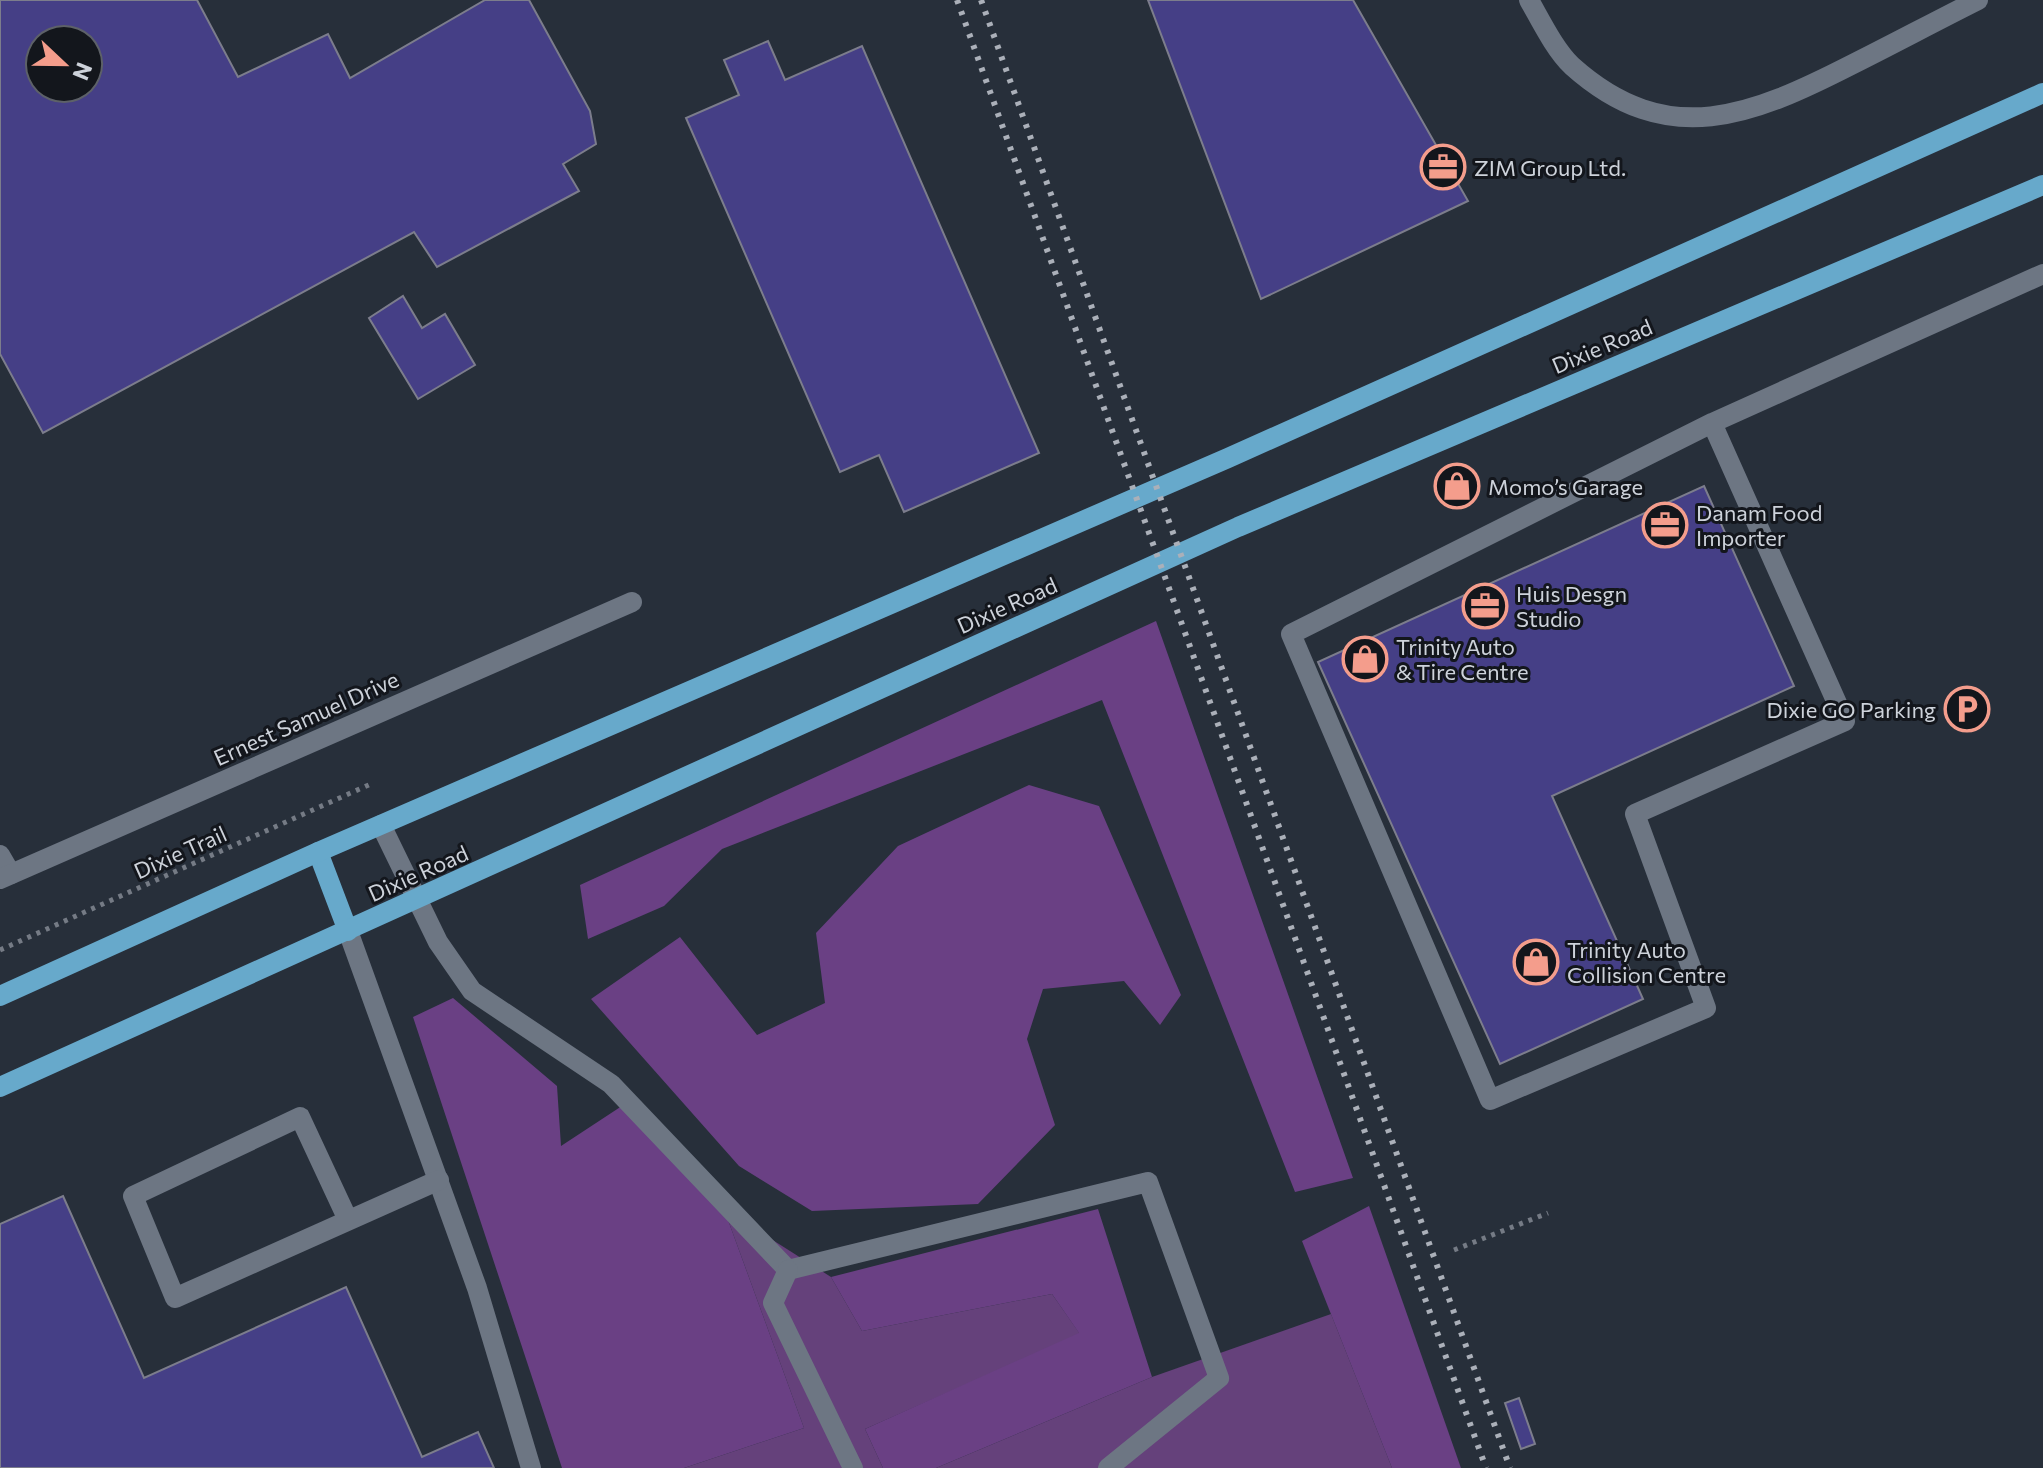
<svg xmlns="http://www.w3.org/2000/svg" width="2043" height="1468" viewBox="0 0 2043 1468" font-family="Commissioner,sans-serif">
	<rect width="100%" height="100%" fill="#272f3a"/>
	<g fill="#65417b">
		<polygon points="724,1209 831,1277 862,1331 1052,1294 1080,1334 865,1429 883,1468 684,1468 804,1428"/>
		<polygon points="1331,1314 1392,1468 936,1468 1152,1377"/>
	</g>
	<g fill="#6a4084">
		<polygon points="1156,621 1353,1178 1295,1192 1102,700 722,849 664,906 588,939 580,885"/>
		<polygon points="1029,785 1099,806 1181,995 1160,1025 1124,981 1043,989 1027,1039 1055,1125 978,1204 812,1211 739,1166 591,999 680,937 757,1035 825,1003 816,933 898,846"/>
		<polygon points="453,998 557,1086 561,1146 631,1100 724,1209 804,1428 684,1468 562,1468 413,1017"/>
		<polygon points="1369,1206 1461,1468 1392,1468 1302,1241"/>
		<polygon points="1098,1209 1152,1377 936,1468 883,1468 865,1429 1079,1333 1052,1294 862,1331 831,1277"/>
	</g>
	<g fill="#453f86" stroke="#7c7d8c" stroke-width="2" fill-rule="evenodd">
		<path d="M0,0H197L238,77L328,34L350,78L485,0H529L590,111L596,144L563,164L579,191L437,267L414,232L43,433L0,354ZM40,40H88V88H40Z"/>
		<polygon points="1148,0 1353,0 1468,201 1261,299"/>
		<polygon points="768,41 785,80 862,46 1039,453 904,512 879,455 840,472 686,118 739,95 724,60"/>
		<polygon points="403,296 422,328 445,314 475,365 418,399 369,318"/>
		<polygon points="1704,486 1794,686 1552,796 1643,999 1500,1064 1318,662"/>
		<polygon points="63,1196 144,1378 346,1287 422,1457 478,1432 494,1468 0,1468 0,1224"/>
		<polygon points="1519,1398 1535,1444 1521,1449 1505,1403"/>
	</g>
	<g fill="none" stroke-linecap="round" stroke-linejoin="round">
		<g stroke="#757b85" stroke-width="5" stroke-dasharray="4 6" stroke-linecap="butt">
			<polyline points="0,950 373,783"/>
			<polyline points="1454,1250 1548,1213"/>
		</g>
		<g stroke="#6d7683" stroke-width="20">
			<path d="M1529,0C1541,21 1555,50 1572,66C1668,152 1753,115 1853,64C1895,43 1936,21 1978,0"/>
			<polyline points="1712,423 1845,721 1635,814 1706,1008 1490,1100 1291,634 1712,423 2043,274"/>
			<polyline points="381,825 438,942 472,991 611,1084 788,1270"/>
			<polyline points="0,855 11,874"/>
			<polyline points="0,879 632,602"/>
			<polyline points="348,931 477,1288 531,1468"/>
			<polyline points="348,1220 300,1117 133,1196 175,1298 439,1180"/>
			<polyline points="788,1270 1148,1182 1219,1378 1108,1468"/>
			<polyline points="788,1270 773,1303 853,1468"/>
		</g>
		<g stroke="#67a9cb" stroke-width="20">
			<polyline points="318,852 348,931"/>
			<polyline points="0,996 318,852 1228,458 2043,93"/>
			<polyline points="0,1087 1238,527 2043,185"/>
		</g>
		<g stroke="#abb0b9" stroke-width="6" stroke-dasharray="4 8" stroke-linecap="butt">
			<polyline points="957,0 1486,1468"/>
			<polyline points="981,0 1510,1468"/>
		</g>
	</g>
	<defs>
		<g id="office-ring" transform="scale(2.3)"><circle r="9.5" fill="#13161c" stroke="#f49d8c" stroke-width="1.5"/><path d="M-6-3h4V-5.5h4V-3h4V5H-6ZM-1-4.5V-3h2v-1.5ZM-6 0V1H6V0Z" fill="#f49d8c"/></g>
		<g id="shop-ring" transform="scale(2.3)"><circle r="9.5" fill="#13161c" stroke="#f49d8c" stroke-width="1.5"/><path d="M-5-2.5h2.3a2.7 3.5 0 0 1 5.4 0H5L5.5 6h-11ZM-1.5-2.5h3a1.5 2.3 0 0 0-3 0Z" fill="#f49d8c"/></g>
		<g id="parking-ring" transform="scale(2.3)"><circle r="9.5" fill="#13161c" stroke="#f49d8c" stroke-width="1.5"/><path d="M-3.5-5.5H1a3.5 3.5 0 0 1 0 7H-1V5.5H-3.5ZM-1-3.4V-.6H.8a1.4 1.4 0 0 0 0-2.8Z" fill="#f49d8c"/></g>
	</defs>
	<g fill-rule="evenodd">
		<use href="#office-ring" x="1443" y="167"/>
		<use href="#shop-ring" x="1457" y="486"/>
		<use href="#office-ring" x="1665" y="525"/>
		<use href="#office-ring" x="1485" y="606"/>
		<use href="#shop-ring" x="1365" y="659"/>
		<use href="#parking-ring" x="1967" y="709"/>
		<use href="#shop-ring" x="1536" y="962"/>
	</g>
	<g text-anchor="middle" dominant-baseline="central" stroke-width="6" stroke-linejoin="round" paint-order="stroke">
		<g font-size="22" fill="#cdd2da" stroke="#13161c" text-anchor="start">
			<text x="1474" y="167">ZIM Group Ltd.</text>
			<text x="1488" y="486">Momo’s Garage</text>
			<text x="1696" y="512">Danam Food<tspan x="1696" dy="25">Importer</tspan></text>
			<text x="1516" y="593">Huis Desgn<tspan x="1516" dy="25">Studio</tspan></text>
			<text x="1396" y="646">Trinity Auto<tspan x="1396" dy="25">&amp; Tire Centre</tspan></text>
			<text x="1936" y="709" text-anchor="end">Dixie GO Parking</text>
			<text x="1567" y="949">Trinity Auto<tspan x="1567" dy="25">Collision Centre</tspan></text>
		</g>
		<g font-size="22" fill="#cdd2da" stroke="#13161c">
			<text transform="translate(1602 346) rotate(-23)">Dixie Road</text>
			<text transform="translate(1007 605) rotate(-24)">Dixie Road</text>
			<text transform="translate(306 718) rotate(-24)">Ernest Samuel Drive</text>
			<text transform="translate(180 852) rotate(-24)">Dixie Trail</text>
			<text transform="translate(418 873) rotate(-24)">Dixie Road</text>
		</g>
	</g>
	<g transform="translate(64 64) rotate(112)"><circle r="38" fill="#13161c" stroke="#5d6168" stroke-width="2"/>
	<path d="M0-6L14 30L0 20L-14 30Z" fill="#f49d8c"/>
	<text y="-12" font-size="22" font-weight="bold" text-anchor="middle" fill="#cdd2da">N</text>
	</g>
</svg>
